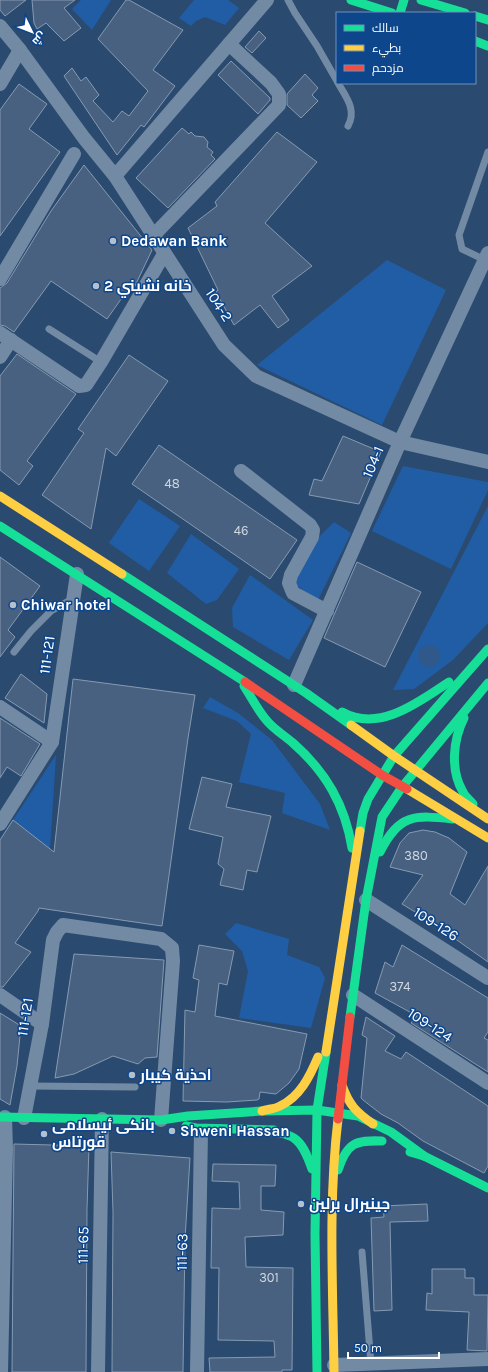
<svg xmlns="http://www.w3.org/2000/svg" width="488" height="1372" viewBox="0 0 488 1372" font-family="Karla,Cairo,sans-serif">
	<rect width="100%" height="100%" fill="#2b4a6f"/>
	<g fill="#215da4">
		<polygon points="81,0 111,0 92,30 72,9"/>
		<polygon points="194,0 228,0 239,8 225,25 205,17 196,21 191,26 179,18"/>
		<polygon points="387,260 446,290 382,425 257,365"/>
		<polygon points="403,466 488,482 488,490 451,569 372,531"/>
		<polygon points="139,499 180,526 149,571 109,543"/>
		<polygon points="488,506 488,623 453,660 414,689 393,690"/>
		<polygon points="334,522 351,533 317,602 294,583 297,574 320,536"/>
		<polygon points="191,534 239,569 217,600 206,604 167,573"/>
		<polygon points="250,575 313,620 289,660 233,627 232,608"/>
		<polygon points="210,697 238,713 272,740 320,804 330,830 282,813 285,793 239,782 251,734 237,721 203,708"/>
		<polygon points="56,755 50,849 13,820"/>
		<polygon points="236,923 289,939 287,955 319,967 325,978 311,1028 239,1018 248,971 242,951 225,934"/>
	</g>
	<circle fill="#30588b" cx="429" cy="656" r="11"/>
	<g fill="#486180" stroke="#869ab2">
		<polygon points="0,0 26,0 5,16 0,10"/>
		<polygon points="32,0 75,0 64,8 81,28 64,41 46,23 37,29 34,23"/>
		<polygon points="126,0 129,0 183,30 153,70 175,86 144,127 141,125 117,155 64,76 72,68 81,81 86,77 99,95 93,101 113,122 122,111 129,116 148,91 98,39"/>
		<polygon points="259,31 266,38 252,53 245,47"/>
		<polygon points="231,61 270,98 270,100 258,114 218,75"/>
		<polygon points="305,74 318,88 312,95 318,101 301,118 287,105 287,94"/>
		<polygon points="19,84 47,104 29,129 60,152 0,236 0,110"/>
		<polygon points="182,128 189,134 191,132 195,136 204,137 208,142 207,147 213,152 211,155 215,159 168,208 136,178"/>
		<polygon points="277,132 317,162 265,223 312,266 272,296 289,320 278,328 260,305 234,325 216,292 218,290 188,228 217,206 215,202"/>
		<polygon points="84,165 152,250 134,288 131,285 107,319 51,281 14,332 5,326 0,325 0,288 7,283 51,211"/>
		<polygon points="17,354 76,394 27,461 33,466 19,485 0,470 0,376"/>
		<polygon points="129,355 168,381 116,456 106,448 91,529 42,495 84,433 78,429"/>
		<polygon points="343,436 381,452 359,504 309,495 314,479 322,481"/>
		<polygon points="159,445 297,540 270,579 132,484"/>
		<polygon points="0,557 40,586 8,630 15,637 0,657"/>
		<polygon points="357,562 421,592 385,667 324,638"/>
		<polygon points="21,674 47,694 44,723 5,698"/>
		<polygon points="73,679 195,695 188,738 162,926 39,908 38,911 15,943 31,952 3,987 0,987 0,840 13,820 54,852"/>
		<polygon points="0,718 40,744 21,776 7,767 0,778"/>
		<polygon points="202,777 232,784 226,807 271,816 257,872 247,870 243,890 220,885 224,869 218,864 223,837 189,829"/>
		<polygon points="423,830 435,832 449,838 467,852 450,894 465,905 488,866 488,962 430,921 402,904 423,875 390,867 400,843 409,833"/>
		<polygon points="199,945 234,951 227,985 219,983 215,1016 307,1034 299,1069 289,1083 276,1094 260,1092 259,1099 257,1100 227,1102 183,1101 185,1010 195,1012 199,980 193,978"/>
		<polygon points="402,945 488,998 488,1032 484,1038 488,1040 488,1072 411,1023 417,1016 375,993 385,962 393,967"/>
		<polygon points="74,954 164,960 157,1057 145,1058 138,1064 113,1056 74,1074 55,1078"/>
		<polygon points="0,1013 21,1026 17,1066 10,1105 0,1099"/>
		<polygon points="366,1017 395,1036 385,1051 401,1059 406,1052 488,1106 488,1166 484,1173 423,1141 398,1123 381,1114 363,1100 361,1098 367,1038 362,1035"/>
		<polygon points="14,1144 89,1146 87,1209 86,1372 12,1372"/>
		<polygon points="111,1152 190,1158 185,1239 183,1372 112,1372 113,1212"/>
		<polygon points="213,1164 276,1165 275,1186 261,1186 261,1210 284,1212 283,1235 245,1237 246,1267 293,1268 292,1370 282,1370 282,1372 210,1372 209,1358 275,1357 274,1341 218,1340 219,1268 211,1268 212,1208 240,1209 239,1182 212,1181"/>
		<polygon points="427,1204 428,1221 390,1222 392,1310 374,1311 371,1218 384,1217 383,1206"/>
		<polygon points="432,1269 465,1269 465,1278 474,1278 474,1295 488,1295 487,1351 467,1350 469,1312 426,1310 427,1293 432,1294"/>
	</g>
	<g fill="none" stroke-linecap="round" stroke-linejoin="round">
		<g stroke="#728aa4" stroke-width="7">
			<polyline points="288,0 295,13 317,46 337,81"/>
			<path d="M338,83C346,97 357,110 348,126"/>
			<polyline points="485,260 462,249 459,235 488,152"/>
			<polyline points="49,329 101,362"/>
			<polyline points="14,652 31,631 51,611 72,599"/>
			<polyline points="30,1086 135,1087"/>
			<polyline points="362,1252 371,1364"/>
		</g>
		<g stroke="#728aa4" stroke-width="14">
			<polyline points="0,26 20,50 84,138 115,176 224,345 256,376 400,442 488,462"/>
			<polyline points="0,84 20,50"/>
			<polyline points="115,176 267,0"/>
			<polyline points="153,236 279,105 279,94 271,83 229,44"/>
			<polyline points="0,279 74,154"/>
			<polyline points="0,333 79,386 86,385 101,362 164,254"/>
			<polyline points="0,357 11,340"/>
			<polyline points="241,471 310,525 313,530 312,537 291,575 289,583 293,593 327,611"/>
			<polyline points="294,685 400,442 488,253"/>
			<polyline points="0,707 52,742"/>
			<polyline points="0,824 52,742 77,574"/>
			<polyline points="366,900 488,978"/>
			<polyline points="0,995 42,1024"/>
			<polyline points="353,995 488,1083"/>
			<polyline points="24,1118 42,1024 53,940 57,932 63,925 161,939 172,948 173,961 161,1120"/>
			<polyline points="334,1365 488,1359"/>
			<polyline points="1,1372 6,1149 5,1117"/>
			<polyline points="98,1372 102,1119"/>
			<polyline points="197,1372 201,1132"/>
		</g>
		<g stroke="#16e098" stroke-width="9">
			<polyline points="351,0 392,13"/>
			<polyline points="421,0 465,13"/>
			<polyline points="400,13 404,0"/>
			<polyline points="475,16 488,20"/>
			<polyline points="475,41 488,46"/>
			<polyline points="0,526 245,682"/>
			<polyline points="122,574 306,693 351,725"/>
			<path d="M244,686C252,698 258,711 268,722C275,730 285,736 293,743C326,772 345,805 352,848"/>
			<path d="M342,712C379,733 419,702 449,682"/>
			<path d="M464,718C453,740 450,770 463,792C465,797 470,800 473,804"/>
			<polyline points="360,831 363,813 368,799 394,756 488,649"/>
			<path d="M380,852C399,814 414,815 453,819"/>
			<polyline points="350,1017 366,900 382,817 402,787 488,683"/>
			<polyline points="0,1117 161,1120 188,1116 262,1111 317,1110 358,1116 391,1132 424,1156"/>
			<polyline points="186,1126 196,1128 274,1130"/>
			<path d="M258,1130C293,1134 300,1134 312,1169"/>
			<polyline points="410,1152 424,1156 488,1188"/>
			<path d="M338,1170C347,1143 355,1140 382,1141"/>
			<polyline points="317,1372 315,1234 317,1110 326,1052"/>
		</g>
		<g stroke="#ffcf43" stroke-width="9">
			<polyline points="0,496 122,574"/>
			<polyline points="351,725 394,756 488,819"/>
			<polyline points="407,789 488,838"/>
			<polyline points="326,1052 360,831"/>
			<path d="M342,1085C349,1105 356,1112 373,1124"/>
			<path d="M262,1111C268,1109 275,1109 280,1106C300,1097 310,1076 318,1057"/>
			<path d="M334,1372C333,1288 328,1203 338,1119"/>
		</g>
		<g stroke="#f24e42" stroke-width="9">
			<polyline points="245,682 382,775 407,789"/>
			<polyline points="338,1119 350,1017"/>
		</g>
	</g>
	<g fill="#b5c0cd" stroke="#0e468c" stroke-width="1.5">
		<circle cx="113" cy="241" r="4"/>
		<circle cx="96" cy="286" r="4"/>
		<circle cx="13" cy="605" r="4"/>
		<circle cx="132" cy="1075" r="4"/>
		<circle cx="172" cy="1131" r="4"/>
		<circle cx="44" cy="1134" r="4"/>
		<circle cx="301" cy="1204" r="4"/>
	</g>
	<g text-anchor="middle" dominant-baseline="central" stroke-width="3" stroke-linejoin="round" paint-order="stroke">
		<g font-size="13" fill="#d1d8df">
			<text x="172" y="483">48</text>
			<text x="241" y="530">46</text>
			<text x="416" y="855">380</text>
			<text x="400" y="986">374</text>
			<text x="269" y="1277">301</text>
		</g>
		<g font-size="15" font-weight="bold" fill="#fff" stroke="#0e468c" text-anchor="start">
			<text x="121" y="241">Dedawan Bank</text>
			<text x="104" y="286">خانه نشيني 2</text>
			<text x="21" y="605">Chiwar hotel</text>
			<text x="140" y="1075">احذية كيبار</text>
			<text x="52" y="1125">بانکی ئیسلامی<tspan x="52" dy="17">قورتاس</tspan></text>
			<text x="180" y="1131">Shweni Hassan</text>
			<text x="309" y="1204">جينيرال برلين</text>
		</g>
		<g font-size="15" fill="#fff" stroke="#0e468c">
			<text transform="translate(219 305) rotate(57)">104-2</text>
			<text transform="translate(373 462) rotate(-67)">104-1</text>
			<text transform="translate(47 655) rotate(-82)">111-121</text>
			<text transform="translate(436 924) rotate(32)">109-126</text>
			<text transform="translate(25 1017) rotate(-81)">111-121</text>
			<text transform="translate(430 1025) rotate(33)">109-124</text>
			<text transform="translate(83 1245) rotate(-89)">111-65</text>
			<text transform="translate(182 1252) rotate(-89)">111-63</text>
		</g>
	</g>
	<rect x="336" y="12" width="140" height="72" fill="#0e468c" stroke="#6e90ba"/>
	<rect x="344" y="25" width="20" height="6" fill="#16e098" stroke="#6e90ba"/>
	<text x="372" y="32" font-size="12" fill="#ffffff">سالك</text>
	<rect x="344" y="45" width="20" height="6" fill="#ffcf43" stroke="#6e90ba"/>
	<text x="372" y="52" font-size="12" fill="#ffffff">بطيء</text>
	<rect x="344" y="65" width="20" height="6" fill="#f24e42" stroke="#6e90ba"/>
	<text x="372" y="72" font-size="12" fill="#ffffff">مزدحم</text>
	<g transform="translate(32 32) rotate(133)" stroke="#0e468c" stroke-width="3" paint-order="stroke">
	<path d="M0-3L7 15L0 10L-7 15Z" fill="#ffffff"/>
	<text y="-6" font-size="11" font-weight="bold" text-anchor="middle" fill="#ffffff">ش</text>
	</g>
	<path d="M348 1352v6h91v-6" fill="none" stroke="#ffffff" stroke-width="2"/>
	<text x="354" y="1352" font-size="12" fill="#ffffff" stroke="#0e468c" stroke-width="3" paint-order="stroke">50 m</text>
</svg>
